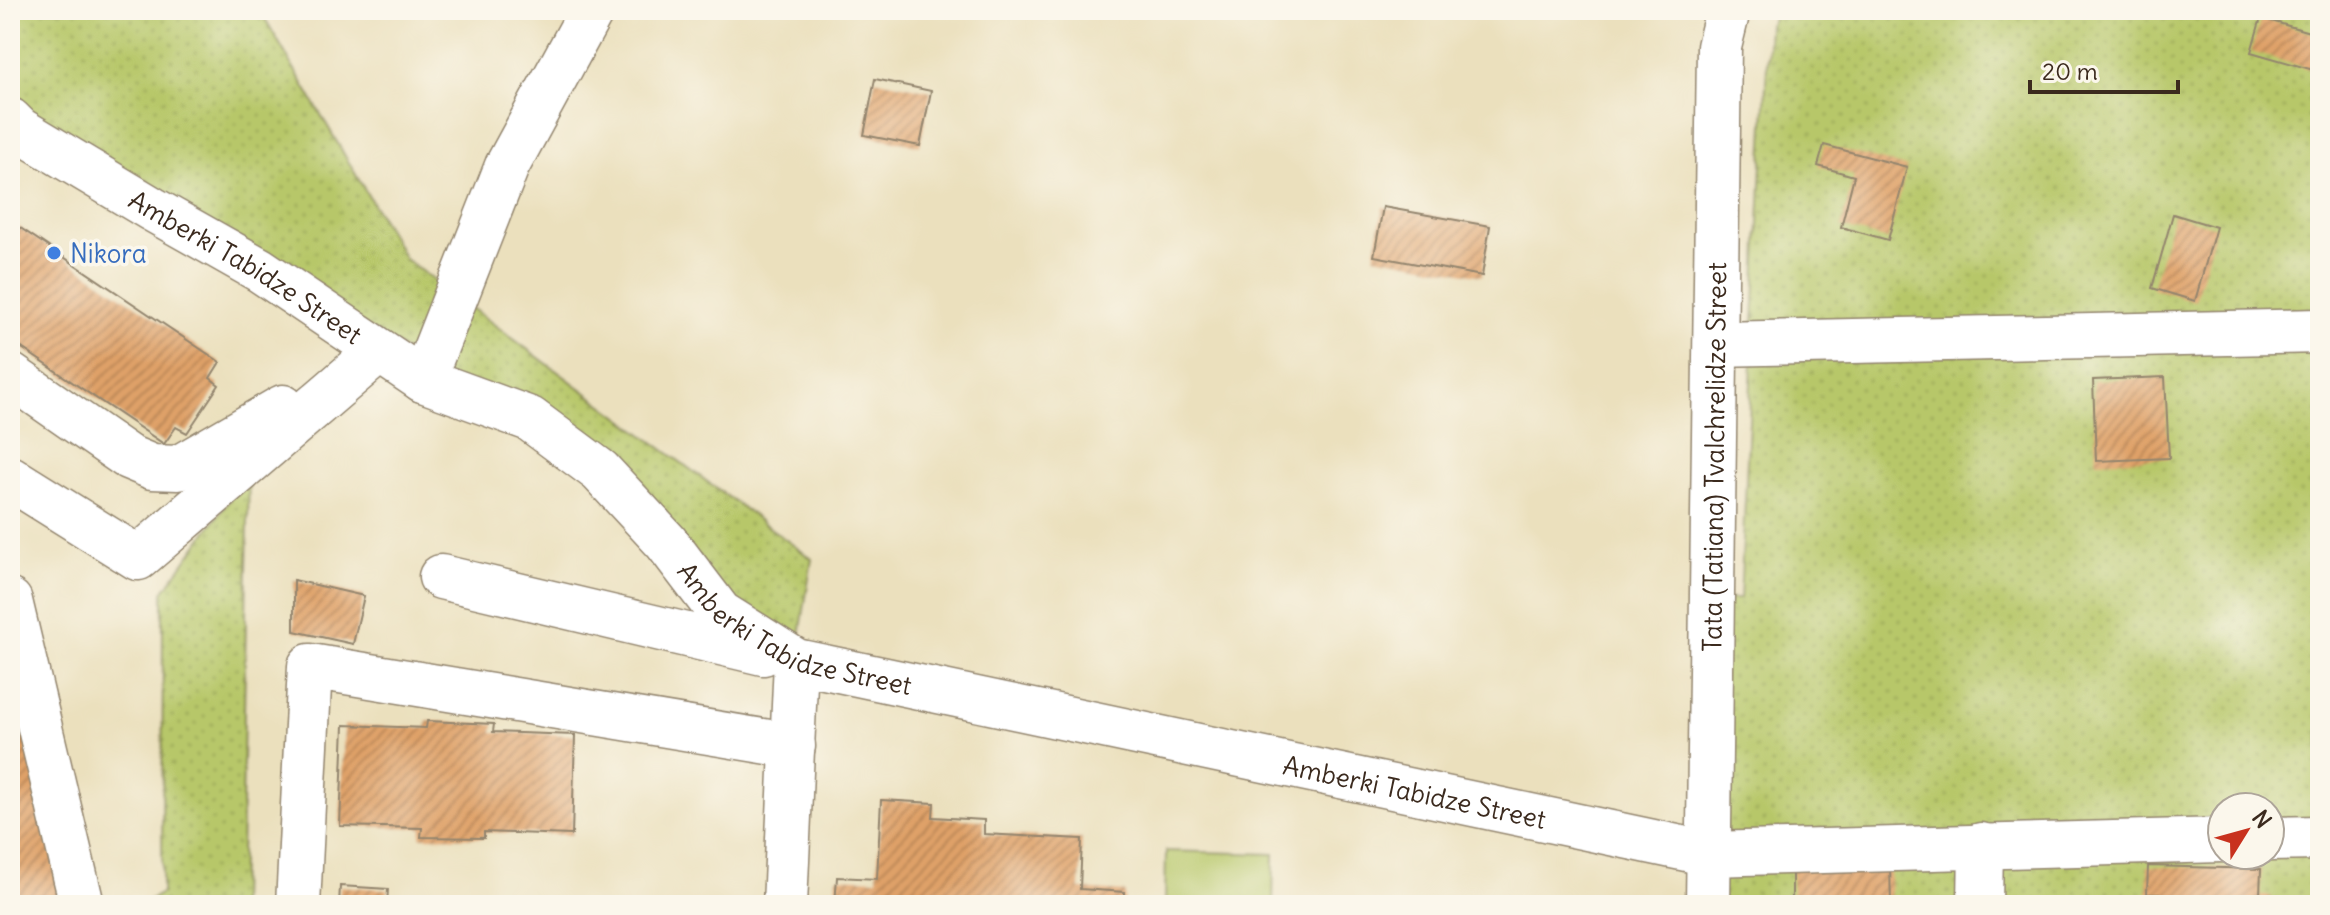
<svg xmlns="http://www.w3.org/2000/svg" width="2330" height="915" viewBox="0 0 2330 915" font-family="Delius,sans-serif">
	<defs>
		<pattern id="grass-dots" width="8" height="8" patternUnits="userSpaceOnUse" patternTransform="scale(2)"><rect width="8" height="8" fill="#b7c769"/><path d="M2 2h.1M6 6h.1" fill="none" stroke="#9eab5b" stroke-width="1.8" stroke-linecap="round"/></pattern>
		<pattern id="building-hatch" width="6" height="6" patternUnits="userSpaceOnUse" patternTransform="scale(2)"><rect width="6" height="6" fill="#dfa168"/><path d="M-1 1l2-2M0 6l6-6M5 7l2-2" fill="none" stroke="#b68355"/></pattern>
	</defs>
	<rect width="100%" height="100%" fill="#fbf7ec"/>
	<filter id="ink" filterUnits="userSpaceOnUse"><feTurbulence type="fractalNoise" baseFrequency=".0125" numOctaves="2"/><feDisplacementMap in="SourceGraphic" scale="16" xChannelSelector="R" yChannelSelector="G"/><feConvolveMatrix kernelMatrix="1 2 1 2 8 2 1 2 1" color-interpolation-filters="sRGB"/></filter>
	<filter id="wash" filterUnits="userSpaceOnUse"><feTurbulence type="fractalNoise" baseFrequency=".006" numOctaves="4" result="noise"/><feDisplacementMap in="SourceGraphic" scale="32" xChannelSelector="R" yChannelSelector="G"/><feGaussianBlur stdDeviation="1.8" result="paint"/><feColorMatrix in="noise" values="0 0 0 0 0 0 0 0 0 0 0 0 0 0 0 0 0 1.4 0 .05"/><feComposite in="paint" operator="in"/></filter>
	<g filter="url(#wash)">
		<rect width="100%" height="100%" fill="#ebe0bd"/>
		<g fill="url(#grass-dots)" stroke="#797844" stroke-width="2" fill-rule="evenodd">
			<polygon points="10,10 260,10 405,259 812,559 796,661 600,471 10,106"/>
			<path d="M1778,10H2320V905H1708L1713,599H1740L1769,25ZM2222,807H2270V855H2222Z"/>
			<polygon points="249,473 240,905 140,905 162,893 163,592"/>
		</g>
		<polygon fill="#b7c769" stroke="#797844" stroke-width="2" points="1166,851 1274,854 1273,905 1165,905"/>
		<g id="blocks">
			<g fill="url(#building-hatch)">
				<polygon points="2261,18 2320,35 2320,72 2251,52"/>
				<polygon points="875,79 931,91 920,146 864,135"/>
				<polygon points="1824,145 1907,167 1888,240 1841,227 1854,176 1818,166"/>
				<polygon points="1383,207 1490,226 1482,276 1374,256"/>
				<polygon points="2173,214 2216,227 2195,301 2152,288"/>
				<polygon points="10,221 220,362 210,378 219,385 187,433 176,427 164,444 10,340"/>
				<polygon points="2165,377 2169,458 2096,461 2093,380"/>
				<polygon points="294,580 364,596 353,644 294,631"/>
				<polygon points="10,645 65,905 10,905"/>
				<polygon points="427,721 494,724 493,732 575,735 572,835 484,832 484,838 421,837 422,828 340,826 344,725 426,728"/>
				<polygon points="881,800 934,803 933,817 984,820 984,834 1082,839 1080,889 1125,892 1125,905 835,905 837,877 877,879"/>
				<polygon points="1890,865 1891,905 1792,905 1792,866"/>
				<polygon points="2148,866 2261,869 2260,896 2272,896 2271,905 2165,905 2165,894 2147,894"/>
				<polygon points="340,886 388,889 387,905 339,905"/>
			</g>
		</g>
	</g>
	<g filter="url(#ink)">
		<use href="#blocks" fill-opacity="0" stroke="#93856e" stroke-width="2"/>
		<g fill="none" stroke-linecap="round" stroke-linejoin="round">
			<g stroke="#93856e" stroke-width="47">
				<g id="minor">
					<path id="s1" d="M10,120L20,130L152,209L260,270L423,380L530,419L600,471L666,542L720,613L796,661L1710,854L2222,840"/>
					<polyline points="1716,344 2320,331"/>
					<polyline points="10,375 128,457 152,467 178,468 283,407"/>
					<polyline points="423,380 507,166 592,10"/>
					<polyline points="10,478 138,558 379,351"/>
					<polyline points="441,577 763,653"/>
					<polyline points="10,601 82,905"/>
					<polyline points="2270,839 2320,838"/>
					<polyline points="298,905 310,666 793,746"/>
					<polyline points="785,905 796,661"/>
					<path id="s2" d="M1708,905L1719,47L1728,10"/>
					<polyline points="1980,905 1981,845"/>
				</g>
			</g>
			<use href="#minor" stroke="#fff" stroke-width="44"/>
		</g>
	</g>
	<circle fill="#3f7fe0" stroke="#fbf7ec" stroke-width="3" cx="54" cy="253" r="8"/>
	<g text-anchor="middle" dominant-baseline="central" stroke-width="7" stroke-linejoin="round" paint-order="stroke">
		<g font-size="26" fill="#366cbe" stroke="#fbf7ec" text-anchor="start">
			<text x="70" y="253">Nikora</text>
		</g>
		<g font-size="26" fill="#3b2a1e" stroke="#fbf7ec">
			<text stroke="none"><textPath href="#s1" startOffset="278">Amberki Tabidze Street</textPath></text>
			<text stroke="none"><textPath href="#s2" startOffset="448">Tata (Tatiana) Tvalchrelidze Street</textPath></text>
			<text stroke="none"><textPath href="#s1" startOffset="950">Amberki Tabidze Street</textPath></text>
			<text stroke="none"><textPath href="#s1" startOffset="1598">Amberki Tabidze Street</textPath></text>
		</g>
	</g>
	<rect width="2330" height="915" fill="none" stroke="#fbf7ec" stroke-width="40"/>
	<g transform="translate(2246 831) rotate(53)"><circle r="38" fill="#fbf7ec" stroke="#aea59a" stroke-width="2"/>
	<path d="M0-6L14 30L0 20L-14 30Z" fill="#c8321e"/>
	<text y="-12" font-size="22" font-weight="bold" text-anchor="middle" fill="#3b2a1e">N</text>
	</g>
	<path d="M2030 80v12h148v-12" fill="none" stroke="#3b2a1e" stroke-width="4"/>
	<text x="2042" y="80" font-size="24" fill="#3b2a1e" stroke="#fbf7ec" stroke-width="6" paint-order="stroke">20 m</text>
</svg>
